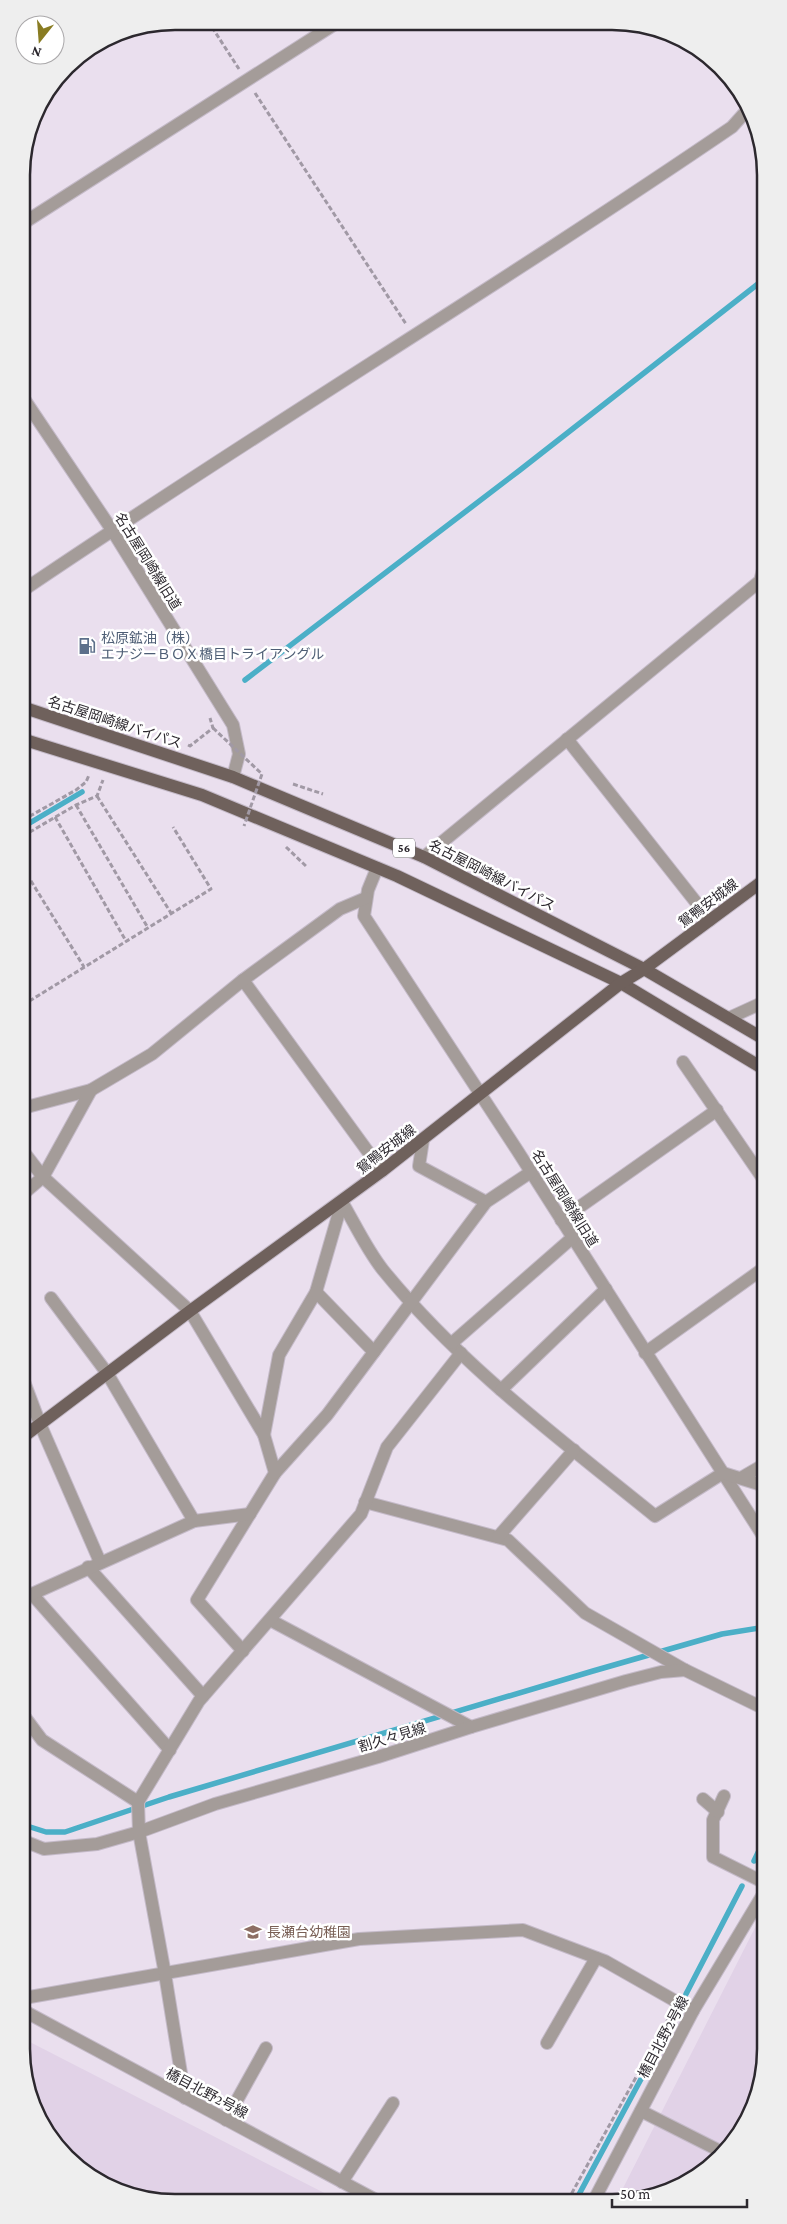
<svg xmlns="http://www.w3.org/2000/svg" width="787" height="2224" viewBox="0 0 787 2224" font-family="'Crimson Pro','Noto Sans JP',serif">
	<rect width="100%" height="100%" fill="#eadfee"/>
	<g fill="#e1d2e7">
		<polygon points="765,1908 765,2058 754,2107 728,2150 689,2182 642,2200 617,2200"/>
		<polygon points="24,2039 338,2200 146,2200 107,2187 67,2158 42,2125 24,2079"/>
	</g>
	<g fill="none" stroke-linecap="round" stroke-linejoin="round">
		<g stroke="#4bafc7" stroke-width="5.5">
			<polyline points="245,680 520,470 763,280"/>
			<polyline points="23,827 82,792"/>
			<polyline points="24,1825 46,1832 65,1832 169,1797 593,1671 722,1634 765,1627"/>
			<polyline points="754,1861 765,1838"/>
			<polyline points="686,1994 742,1886"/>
			<polyline points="576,2200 676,2014"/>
		</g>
		<g stroke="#c4bac8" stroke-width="14">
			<g id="minor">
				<polyline points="22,224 338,22"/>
				<polyline points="22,396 112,530 233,725 239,754 233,777"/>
				<path d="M22,591C256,432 499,286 732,127L749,108"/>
				<polyline points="567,739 710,920"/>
				<polyline points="424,857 760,581 763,570"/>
				<polyline points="377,868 368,890 364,916 517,1150 765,1539"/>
				<polyline points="243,980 382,1171"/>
				<polyline points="729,1018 764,1002"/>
				<polyline points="683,1062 764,1180"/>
				<polyline points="23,1108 91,1090 152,1054 243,980 340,909 366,898"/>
				<polyline points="423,1140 419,1166 486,1202"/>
				<polyline points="23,1151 43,1177 190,1311 264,1435 275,1473 197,1600 243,1651"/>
				<polyline points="23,1194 43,1177 91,1090"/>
				<path d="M342,1202C355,1224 367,1250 383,1270C460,1365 560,1439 655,1516L723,1473L765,1486"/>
				<polyline points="561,1220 717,1110"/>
				<polyline points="51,1298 107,1373 194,1521"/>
				<polyline points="452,1343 572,1238"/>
				<polyline points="374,1352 486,1202 531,1172"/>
				<polyline points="645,1353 764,1268"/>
				<polyline points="23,1379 40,1424 100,1562"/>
				<polyline points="501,1390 606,1289"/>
				<polyline points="264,1435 279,1355 316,1292 342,1202"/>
				<polyline points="275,1473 327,1415 374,1352 316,1292"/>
				<polyline points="741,1478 765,1464"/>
				<polyline points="365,1502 508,1540 585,1613 685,1670 765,1709"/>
				<polyline points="498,1537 574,1450"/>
				<polyline points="88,1567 203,1696"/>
				<polyline points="32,1594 170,1750"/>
				<polyline points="24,1595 32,1594 194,1521 250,1514"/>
				<polyline points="270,1620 471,1727"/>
				<polyline points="24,1716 42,1740 138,1802"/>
				<polyline points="724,1796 713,1820 713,1857 765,1883"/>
				<polyline points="703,1799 718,1812"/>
				<polyline points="24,1841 44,1849 97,1844 139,1832 215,1804 378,1757 471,1727 626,1681 661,1672 685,1670"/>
				<polyline points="24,1998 359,1939 523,1930 605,1961 693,2011"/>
				<polyline points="24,2011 376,2200"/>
				<polyline points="547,2043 596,1958"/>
				<polyline points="185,2098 165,1974 139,1832 138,1802 199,1701 361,1514 387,1447 461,1353"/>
				<polyline points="641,2111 724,2153"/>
				<polyline points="226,2120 266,2048"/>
				<polyline points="342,2182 393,2103"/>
				<polyline points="594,2200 693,2011 765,1891"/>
			</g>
		</g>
		<g stroke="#c4bac8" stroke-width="14">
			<g id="major">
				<polyline points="22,707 233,777 424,857 644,969 764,1039"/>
				<polyline points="22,739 202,795 397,876 621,983 764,1069"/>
				<polyline points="23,1437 190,1311 382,1171 621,983 644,969 764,880"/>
			</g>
		</g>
		<g stroke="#a199a5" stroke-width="3" stroke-dasharray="5 2.5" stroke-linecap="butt">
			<polyline points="208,21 239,69"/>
			<polyline points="255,93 406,324"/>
			<polyline points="188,745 190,746 213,728 210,718"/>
			<polyline points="293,784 323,794"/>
			<polyline points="97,796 171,913"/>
			<polyline points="76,805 148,928"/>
			<polyline points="55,817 126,941"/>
			<polyline points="23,820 76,790 86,782 89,775"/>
			<polyline points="23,836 76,805 97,796 103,780"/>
			<polyline points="286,847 307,867"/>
			<polyline points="23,868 84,967"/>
			<polyline points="23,1005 211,889 173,827"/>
			<polyline points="568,2200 671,2014"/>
		</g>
		<use href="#minor" stroke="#a49c99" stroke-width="12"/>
		<use href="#major" stroke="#6f615c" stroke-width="12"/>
		<polyline stroke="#a199a5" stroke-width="3" stroke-dasharray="5 2.5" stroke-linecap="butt" points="213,728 262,774 244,826"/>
	</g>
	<defs>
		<g id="fuel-bare" transform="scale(1.35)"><path d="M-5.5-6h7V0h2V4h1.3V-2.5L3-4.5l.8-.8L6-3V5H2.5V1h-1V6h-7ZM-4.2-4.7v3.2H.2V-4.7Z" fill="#5c6f8a" stroke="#fff" stroke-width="2.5" paint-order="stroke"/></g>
		<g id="school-bare" transform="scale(1.35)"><path d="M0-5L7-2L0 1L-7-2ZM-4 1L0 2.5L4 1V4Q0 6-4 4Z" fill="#8d6e63" stroke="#fff" stroke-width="2.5" paint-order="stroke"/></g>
	</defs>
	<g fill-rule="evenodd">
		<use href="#fuel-bare" x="87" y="646"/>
		<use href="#school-bare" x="253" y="1932"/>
	</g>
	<g text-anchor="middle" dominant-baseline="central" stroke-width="5" stroke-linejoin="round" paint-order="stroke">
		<rect fill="#fff" stroke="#6b686d" stroke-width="1" x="393" y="838.5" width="22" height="19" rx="4"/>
		<g font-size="12" font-weight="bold" fill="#2c282e">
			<text x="404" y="848">56</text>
		</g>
		<g font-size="14" fill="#2c282e" stroke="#fff">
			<text transform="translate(148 561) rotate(58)">名古屋岡崎線旧道</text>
			<text transform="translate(115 722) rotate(18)">名古屋岡崎線バイパス</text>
			<text transform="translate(492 875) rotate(27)">名古屋岡崎線バイパス</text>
			<text transform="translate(708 903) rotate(-37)">鴛鴨安城線</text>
			<text transform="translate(386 1149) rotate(-38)">鴛鴨安城線</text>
			<text transform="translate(565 1198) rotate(58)">名古屋岡崎線旧道</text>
			<text transform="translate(392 1737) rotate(-17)">割久々見線</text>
			<text transform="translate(663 2037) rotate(-62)">橋目北野2号線</text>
			<text transform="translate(207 2093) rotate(28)">橋目北野2号線</text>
		</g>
		<g font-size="14" fill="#4e5e75" stroke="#fff" text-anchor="start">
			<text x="101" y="638">松原鉱油（株）<tspan x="101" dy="16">エナジーＢＯＸ橋目トライアングル</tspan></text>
		</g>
		<g font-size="14" fill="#785e54" stroke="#fff" text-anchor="start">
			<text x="267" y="1932">長瀬台幼稚園</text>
		</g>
	</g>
	<path d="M0 0H787V2224H0ZM175 30H612A145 145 0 0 1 757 175V2049A145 145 0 0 1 612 2194H175A145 145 0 0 1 30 2049V175A145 145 0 0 1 175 30Z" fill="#eee" fill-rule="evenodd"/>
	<path fill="none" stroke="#2c282e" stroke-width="2.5" d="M175 30H612A145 145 0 0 1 757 175V2049A145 145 0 0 1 612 2194H175A145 145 0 0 1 30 2049V175A145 145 0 0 1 175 30Z"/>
	<g transform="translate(40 40) rotate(197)"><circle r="24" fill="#ffffff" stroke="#aba9ab"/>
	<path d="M0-4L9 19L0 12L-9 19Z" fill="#897c22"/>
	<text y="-8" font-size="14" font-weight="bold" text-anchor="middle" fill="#2c282e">N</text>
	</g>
	<path d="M612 2199v8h135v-8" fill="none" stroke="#2c282e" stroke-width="2.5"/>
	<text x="620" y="2199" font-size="15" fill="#2c282e" stroke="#ffffff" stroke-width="4" paint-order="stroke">50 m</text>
</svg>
